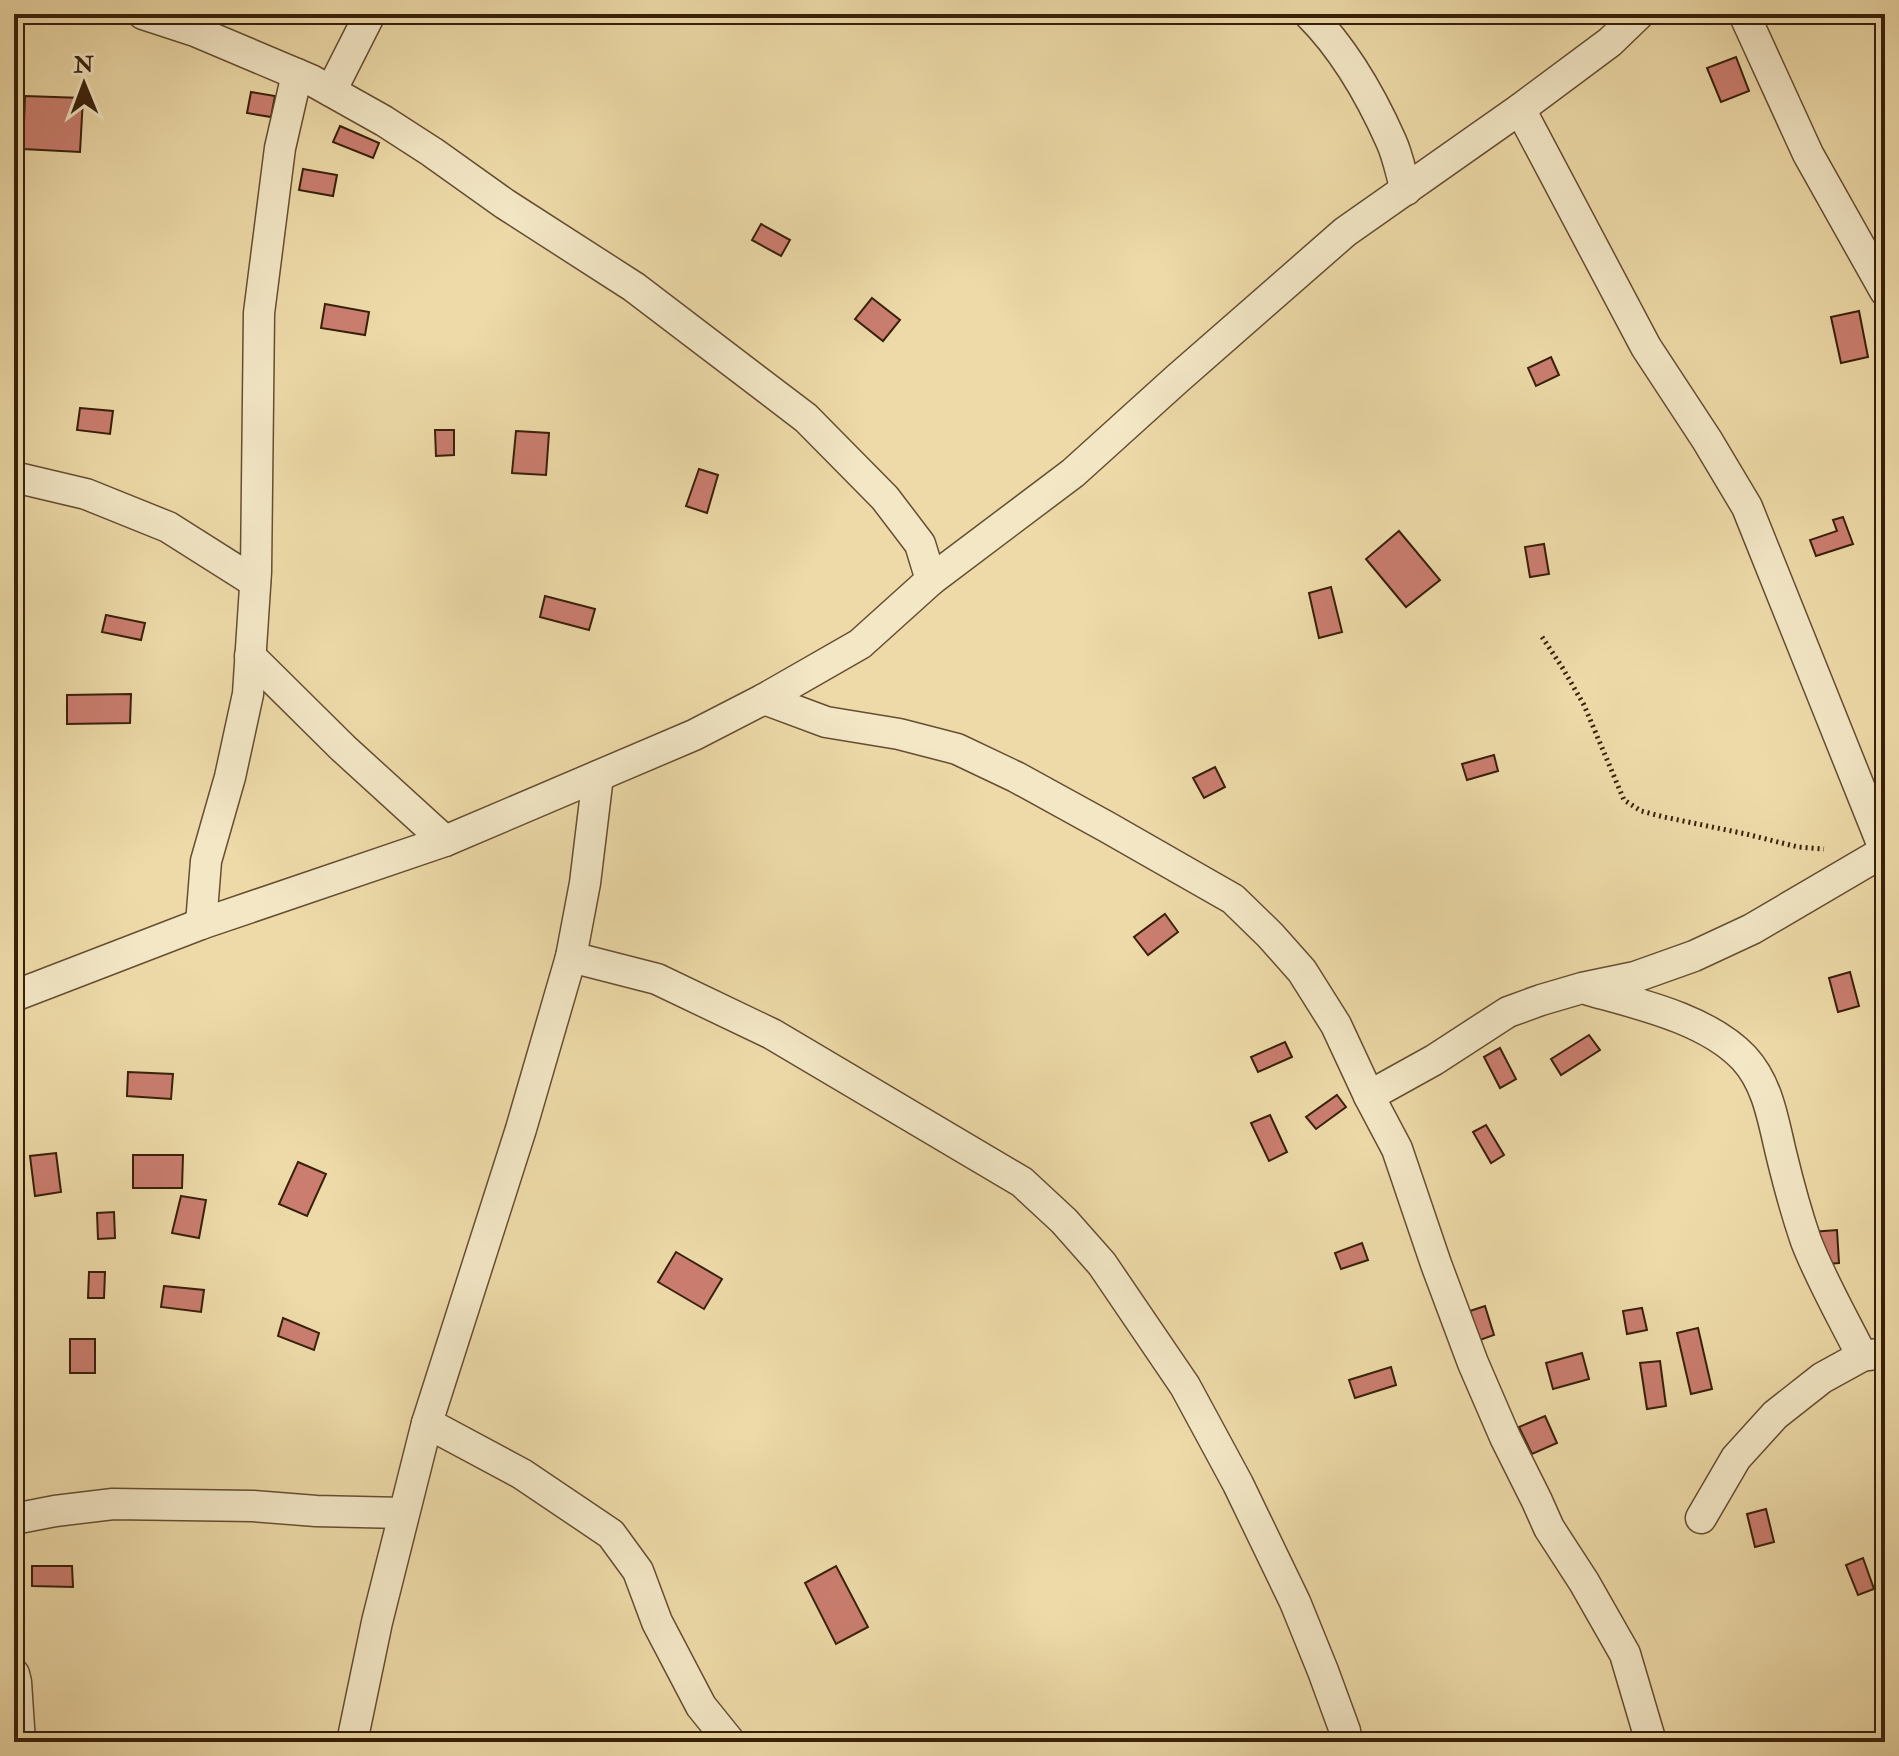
<svg xmlns="http://www.w3.org/2000/svg" width="1899" height="1756" viewBox="0 0 1899 1756" font-family="'IM FELL Double Pica',serif">
	<rect width="100%" height="100%" fill="#eddaa8"/>
	<filter id="stains"><feTurbulence type="fractalNoise" baseFrequency=".0025" numOctaves="4"/><feColorMatrix values="0 0 0 0 .2 0 0 0 0 .09 0 0 0 0 .02 0 0 0 .5 -.17"/></filter>
	<radialGradient id="worn" r=".72"><stop offset=".6" stop-color="#630" stop-opacity="0"/><stop offset="1" stop-color="#630" stop-opacity=".3"/></radialGradient>
	<g fill="#cb7e70" stroke="#38200a" stroke-width="2">
		<polygon points="1736,57 1749,91 1721,102 1707,68"/>
		<polygon points="251,92 275,96 271,117 247,113"/>
		<polygon points="25,96 83,98 80,152 23,149"/>
		<polygon points="340,126 379,143 373,158 333,142"/>
		<polygon points="303,169 337,175 333,196 299,190"/>
		<polygon points="761,224 790,240 781,256 752,240"/>
		<polygon points="872,298 900,320 883,341 855,319"/>
		<polygon points="325,304 369,312 365,335 321,328"/>
		<polygon points="1859,311 1868,357 1841,363 1831,317"/>
		<polygon points="1551,357 1559,375 1536,386 1528,368"/>
		<polygon points="80,408 113,411 110,434 77,430"/>
		<polygon points="435,430 454,430 454,455 436,456"/>
		<polygon points="516,431 549,433 546,475 512,473"/>
		<polygon points="699,469 718,475 707,513 686,506"/>
		<polygon points="1843,517 1853,544 1816,556 1810,540 1837,531 1833,520"/>
		<polygon points="1399,531 1440,580 1406,607 1366,559"/>
		<polygon points="1544,544 1549,574 1530,577 1525,547"/>
		<polygon points="1331,587 1342,632 1319,638 1309,593"/>
		<polygon points="545,596 595,609 589,630 540,617"/>
		<polygon points="106,615 145,623 141,640 102,632"/>
		<polygon points="131,694 130,723 67,724 67,695"/>
		<polygon points="1494,755 1498,771 1467,780 1462,764"/>
		<polygon points="1215,767 1225,787 1204,798 1193,778"/>
		<polygon points="1165,914 1178,932 1148,955 1134,937"/>
		<polygon points="1850,972 1859,1006 1838,1012 1829,978"/>
		<polygon points="1589,1035 1600,1050 1561,1075 1551,1059"/>
		<polygon points="1285,1042 1292,1057 1258,1072 1251,1057"/>
		<polygon points="1500,1048 1516,1079 1500,1088 1484,1057"/>
		<polygon points="128,1072 173,1074 171,1099 127,1096"/>
		<polygon points="1337,1095 1346,1107 1316,1129 1306,1117"/>
		<polygon points="1270,1115 1287,1152 1269,1161 1251,1123"/>
		<polygon points="1486,1125 1504,1155 1491,1163 1473,1132"/>
		<polygon points="56,1153 61,1192 35,1196 30,1156"/>
		<polygon points="133,1155 183,1155 182,1188 133,1188"/>
		<polygon points="298,1162 326,1174 307,1216 279,1204"/>
		<polygon points="181,1196 206,1200 199,1238 172,1233"/>
		<polygon points="114,1212 115,1238 98,1239 97,1213"/>
		<polygon points="1837,1230 1839,1263 1814,1265 1811,1232"/>
		<polygon points="1362,1243 1368,1260 1341,1269 1335,1253"/>
		<polygon points="676,1252 722,1279 704,1309 658,1282"/>
		<polygon points="89,1272 105,1272 104,1298 88,1298"/>
		<polygon points="164,1286 204,1290 201,1312 161,1307"/>
		<polygon points="1485,1306 1494,1335 1480,1340 1470,1311"/>
		<polygon points="1642,1308 1647,1330 1627,1334 1623,1311"/>
		<polygon points="283,1318 319,1333 314,1350 278,1336"/>
		<polygon points="1698,1328 1712,1389 1691,1394 1677,1333"/>
		<rect x="70" y="1339" width="25" height="34"/>
		<polygon points="1582,1353 1589,1379 1553,1389 1546,1363"/>
		<polygon points="1660,1361 1666,1406 1647,1409 1640,1363"/>
		<polygon points="1391,1367 1396,1385 1355,1398 1349,1380"/>
		<polygon points="1545,1416 1557,1443 1532,1454 1519,1427"/>
		<polygon points="1766,1509 1774,1542 1755,1547 1747,1514"/>
		<polygon points="1863,1558 1874,1589 1858,1595 1846,1565"/>
		<polygon points="32,1566 72,1566 73,1587 32,1586"/>
		<polygon points="836,1566 868,1627 836,1644 805,1583"/>
	</g>
	<g fill="none" stroke-linecap="round" stroke-linejoin="round">
		<g stroke="#654e32" stroke-width="33">
			<g id="street">
				<polyline points="143,14 195,31 311,80 384,121 432,152 505,204 634,287 806,418 885,498 920,544 931,580"/>
				<path d="M1309,14C1344,49 1371,96 1391,141C1398,156 1401,174 1406,190"/>
				<polyline points="1744,14 1808,154 1885,291"/>
				<polyline points="331,91 370,14"/>
				<polyline points="1520,109 1646,347 1707,440 1747,507 1885,851"/>
				<polyline points="14,477 86,494 168,527 255,582"/>
				<polyline points="250,656 343,748 445,841"/>
				<polyline points="764,699 826,722 899,734 957,749 1016,777 1107,827 1233,899 1270,935 1302,971 1336,1025 1369,1096 1397,1149 1436,1264 1473,1363 1505,1437 1537,1501 1549,1528 1584,1582 1625,1654 1651,1742"/>
				<polyline points="201,924 206,861 230,777 248,694 256,572 259,313 280,148 297,74"/>
				<polyline points="571,957 657,979 772,1034 1022,1182 1064,1221 1102,1264 1185,1386 1238,1484 1295,1602 1323,1671 1345,1731 1346,1742"/>
				<path d="M1589,990C1639,1004 1707,1019 1744,1058C1768,1084 1773,1120 1781,1153C1788,1182 1796,1212 1806,1241C1821,1280 1843,1318 1862,1356"/>
				<polyline points="14,996 201,924 445,841 694,735 764,699 860,644 931,580 1073,473 1177,379 1345,232 1520,109 1610,42 1639,14"/>
				<polyline points="1369,1096 1434,1060 1508,1012 1541,1000 1582,988 1635,977 1694,956 1752,929 1885,851"/>
				<polyline points="427,1423 522,1474 611,1534 638,1571 657,1622 701,1706 730,1742"/>
				<polyline points="1701,1518 1736,1458 1775,1415 1822,1378 1862,1356 1885,1353"/>
				<polyline points="14,1519 55,1511 113,1504 253,1506 316,1511 403,1513"/>
				<polyline points="14,1674 16,1682 20,1742"/>
				<polyline points="352,1742 377,1622 427,1423 521,1129 571,957 585,883 598,776"/>
			</g>
		</g>
		<polyline stroke="#38200a" stroke-width="5" stroke-dasharray="2 4" stroke-linecap="butt" points="1542,637 1562,667 1584,705 1624,800 1641,811 1664,817 1746,834 1798,847 1824,849"/>
		<use href="#street" stroke="#f3e7c6" stroke-width="30"/>
	</g>
	<rect width="1899" height="1756" fill="none" stroke="#eddaa8" stroke-width="48"/>
	<rect x="16" y="16" width="1867" height="1724" fill="none" stroke="#38200a" stroke-width="4"/>
	<rect x="24" y="24" width="1851" height="1708" fill="none" stroke="#38200a" stroke-width="2"/>
	<g transform="translate(84 84) rotate(359)" stroke="#f3e7c6" stroke-width="6" paint-order="stroke">
	<path d="M0-6L14 30L0 20L-14 30Z" fill="#38200a"/>
	<text y="-12" font-size="22" font-weight="bold" text-anchor="middle" fill="#38200a">N</text>
	</g>
	<rect width="100%" height="100%" filter="url(#stains)"/>
	<rect width="100%" height="100%" fill="url(#worn)"/>
</svg>
